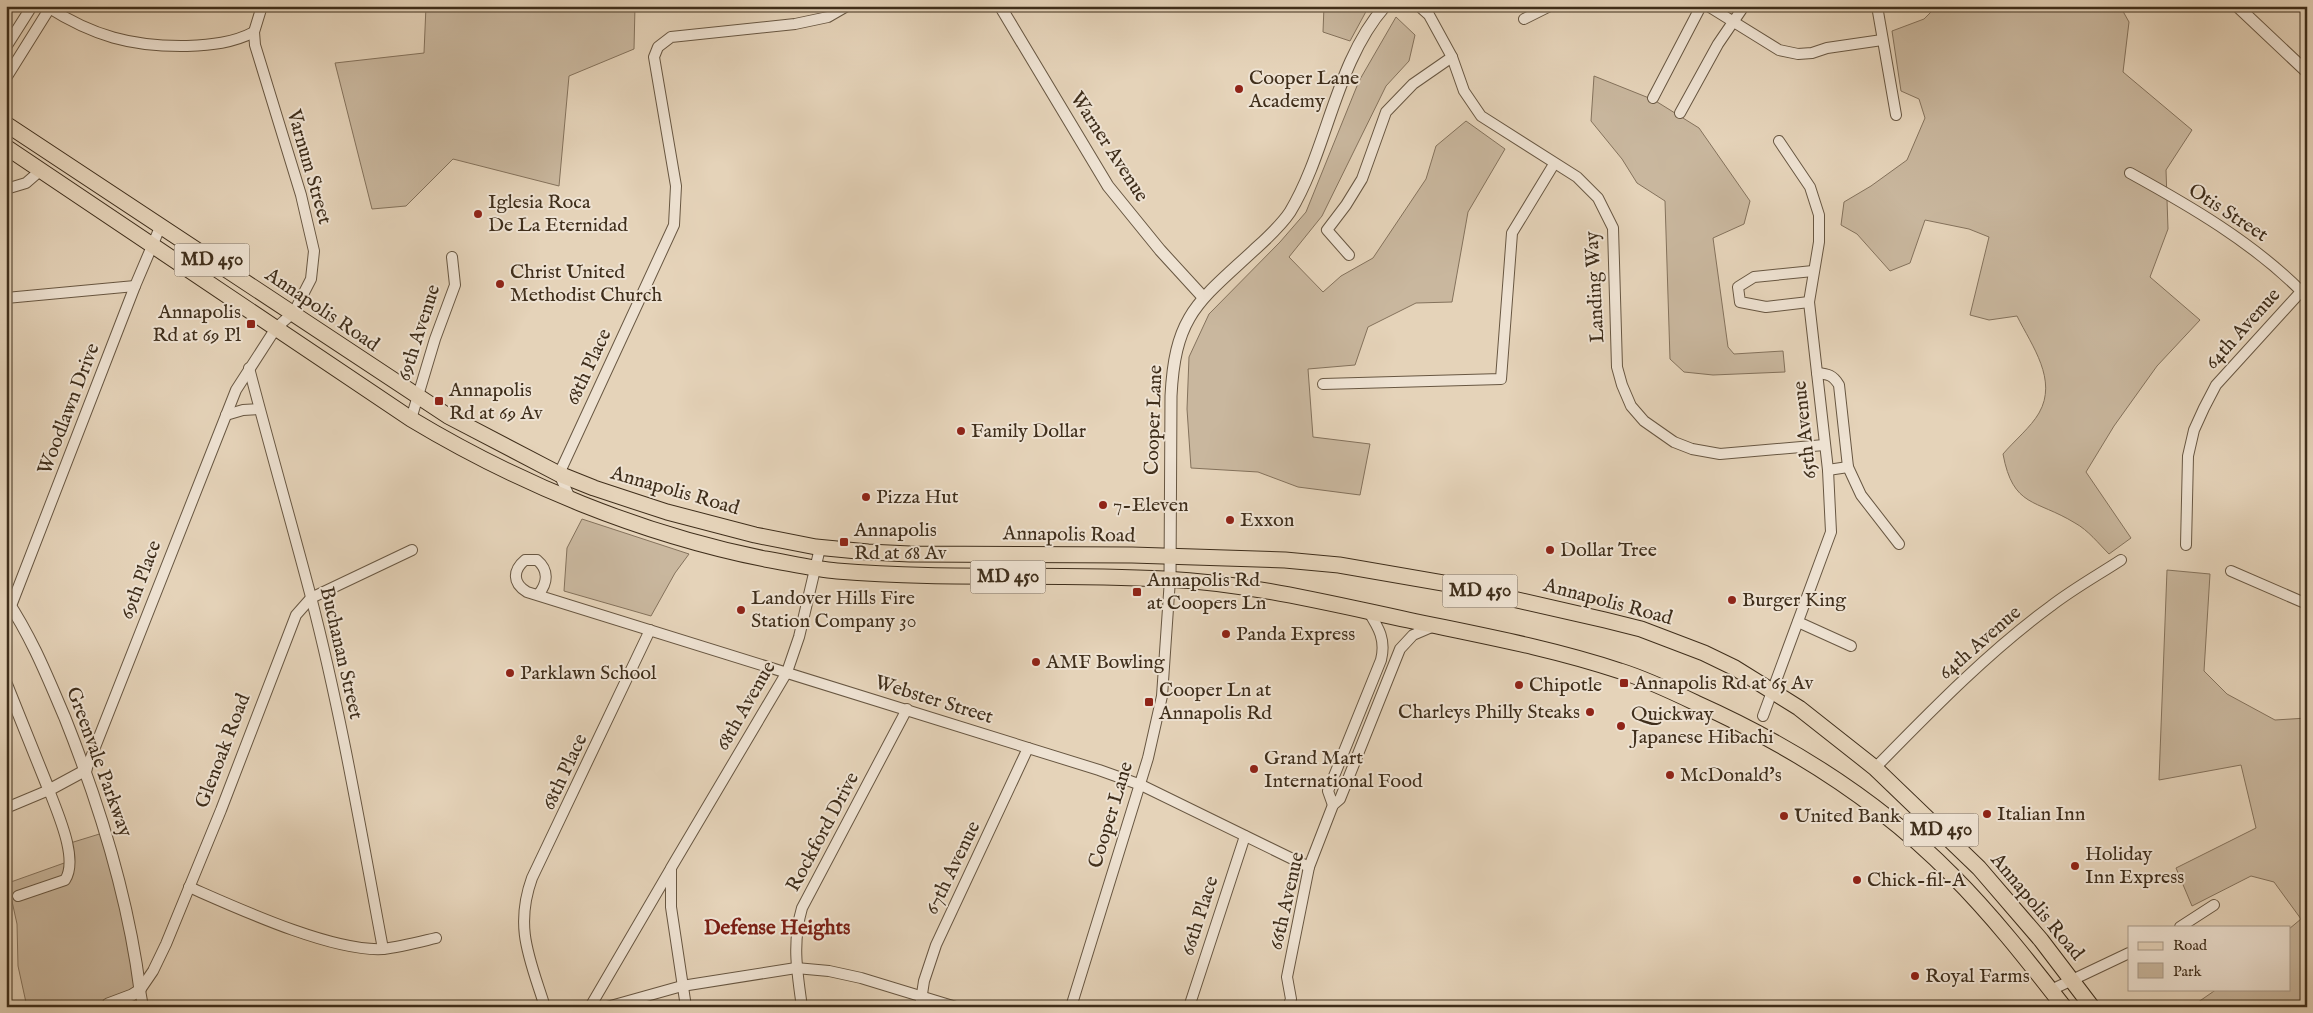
<svg xmlns="http://www.w3.org/2000/svg" width="2313" height="1013" viewBox="0 0 2313 1013" font-family="'IM FELL English',serif">
	<rect width="100%" height="100%" fill="#e5d3b9"/>
	<filter id="stains"><feTurbulence type="fractalNoise" baseFrequency=".004" numOctaves="4"/><feColorMatrix values="0 0 0 0 .2 0 0 0 0 .09 0 0 0 0 .02 0 0 0 .5 -.17"/></filter>
	<radialGradient id="worn" r=".72"><stop offset=".6" stop-color="#630" stop-opacity="0"/><stop offset="1" stop-color="#630" stop-opacity=".3"/></radialGradient>
	<g fill="#c9b79e" stroke="#84725c">
		<polygon points="426,6 635,6 634,49 569,76 559,186 453,159 406,206 372,209 335,63 424,53"/>
		<polygon points="1324,6 1369,6 1350,41 1323,32"/>
		<path d="M1937,6H2120L2129,22L2123,72L2192,130L2166,170L2168,229L2150,277L2200,320L2157,366L2114,426L2086,472L2131,538L2109,554C2099,544 2088,530 2075,523C2036,499 2013,508 2003,454C2014,441 2031,427 2039,413C2058,380 2032,346 2017,316L1989,320L1970,315L1989,237L1969,229L1925,220L1910,263L1890,271L1857,234L1841,225L1844,202L1871,186L1907,160L1925,118L1919,99L1901,91L1892,31L1924,19Z"/>
		<polygon points="1396,17 1415,35 1409,61 1386,86 1322,216 1289,257 1323,292 1341,276 1373,258 1426,179 1436,146 1466,121 1505,149 1468,212 1452,302 1416,303 1368,327 1355,365 1308,369 1313,437 1370,444 1360,495 1298,487 1258,472 1191,468 1187,409 1189,357 1209,314 1280,242 1306,212 1359,81"/>
		<polygon points="1594,76 1654,100 1699,128 1750,201 1744,224 1713,238 1728,347 1734,354 1783,351 1785,372 1713,375 1684,372 1670,359 1665,201 1637,183 1622,159 1591,121"/>
		<polygon points="582,519 689,554 675,573 651,616 564,591 567,548"/>
		<polygon points="2167,570 2210,574 2204,671 2227,694 2275,720 2307,718 2307,1007 2191,1007 2217,989 2289,989 2289,929 2301,919 2274,882 2251,876 2192,906 2176,868 2256,828 2241,765 2159,780"/>
		<polygon points="106,832 140,990 109,1007 27,1007 18,966 17,924 8,883 67,862 67,844"/>
	</g>
	<g fill="none" stroke-linecap="round" stroke-linejoin="round">
		<g stroke="#685742" stroke-width="12">
			<g id="minor">
				<path d="M46,6C93,36 132,47 187,46C211,45 233,43 254,32"/>
				<polyline points="1419,6 1429,15 1452,57 1464,91 1481,116 1577,177 1598,198 1613,228 1617,367 1622,385 1631,406 1644,421 1674,442 1692,449 1720,454 1824,445"/>
				<polyline points="1708,6 1779,50 1798,54 1812,53 1827,48 1882,40"/>
				<polyline points="1877,6 1896,115"/>
				<polyline points="1524,19 1550,6"/>
				<polyline points="6,47 32,6"/>
				<polyline points="6,78 51,6"/>
				<polyline points="1653,98 1701,6"/>
				<polyline points="1680,113 1718,44 1744,6"/>
				<path d="M2130,173C2190,206 2252,242 2301,291"/>
				<polyline points="6,189 26,183 41,170"/>
				<polyline points="1349,255 1327,230 1346,205 1362,179 1386,112 1413,84 1452,57"/>
				<polyline points="6,298 135,286"/>
				<polyline points="1809,302 1766,307 1740,302 1738,287 1754,277 1813,271"/>
				<path d="M249,368C269,445 291,521 311,597C341,713 361,831 383,949"/>
				<path d="M1817,373C1828,374 1833,375 1839,385L1848,467L1861,495L1899,544"/>
				<polyline points="1323,384 1501,379 1512,233 1554,164"/>
				<polyline points="226,415 243,410 259,409"/>
				<polyline points="411,419 435,339 455,285 452,257"/>
				<polyline points="1828,470 1848,467"/>
				<polyline points="570,498 559,474 674,225 676,186 654,57 658,47 671,37 795,24 828,17 847,6"/>
				<polyline points="2186,545 2188,456 2194,430 2204,408 2216,385 2307,285"/>
				<polyline points="2231,571 2307,604"/>
				<path d="M538,595C548,583 549,570 537,560H525C513,570 512,583 527,592L1099,770L1141,785L1309,867"/>
				<polyline points="11,606 135,286 161,225"/>
				<polyline points="1798,622 1851,646"/>
				<polyline points="1763,716 1831,532 1828,470 1809,302 1819,242 1819,215 1810,187 1779,141"/>
				<path d="M1875,768C1931,711 1987,653 2051,606C2073,589 2098,575 2121,560"/>
				<polyline points="86,770 236,390 276,328 294,312 311,279 314,251 301,195 255,45 254,32 262,6"/>
				<path d="M1333,805L1328,791L1381,660C1386,640 1379,628 1368,611"/>
				<path d="M6,808L49,790C57,812 79,859 65,880L18,896"/>
				<path d="M189,887C237,908 332,952 383,949C400,947 419,942 436,938"/>
				<polyline points="2180,927 2214,905"/>
				<polyline points="2051,990 2129,953"/>
				<polyline points="143,1007 140,990 153,971 166,944 221,810 296,615 311,598 412,550"/>
				<path d="M545,1007C530,959 514,928 532,878L650,630"/>
				<polyline points="590,1007 670,870"/>
				<polyline points="607,1007 682,986 796,968 829,971 861,978 956,1007"/>
				<polyline points="686,1007 671,907 671,868 787,672 799,637 820,548"/>
				<path d="M802,1007C797,972 792,942 802,908L907,709"/>
				<polyline points="920,1007 924,981 936,945 1028,748"/>
				<polyline points="1071,1007 1148,758 1162,696 1170,579"/>
				<polyline points="1189,1007 1245,836"/>
				<polyline points="1288,1007 1291,999 1287,977 1309,867 1333,805 1340,799 1400,649 1413,635 1434,626"/>
			</g>
		</g>
		<g stroke="#685742" stroke-width="13">
			<g id="tertiary">
				<polyline points="1000,6 1108,186 1160,250 1203,297"/>
				<polyline points="2237,6 2307,72"/>
				<path d="M1170,579L1171,396C1175,315 1198,302 1253,251C1266,239 1280,227 1290,212C1328,149 1335,63 1385,6"/>
				<path d="M6,599C32,638 47,676 65,718C100,806 128,896 140,990L132,995L108,1004L109,1007"/>
				<polyline points="6,683 49,790 86,770"/>
			</g>
		</g>
		<g stroke="#3f2e1b" stroke-width="17">
			<g id="primary">
				<polyline points="6,124 448,416 559,474 594,488 667,512 755,535 816,547 868,552 910,554 1132,555 1285,560 1339,565 1443,583 1605,620 1641,629 1704,653 1735,668 1799,708 1875,768 1979,868 2041,940 2092,1007"/>
				<path d="M6,147L411,419C519,484 641,534 765,559C789,563 813,569 837,571C946,580 1056,573 1165,579C1247,583 1328,603 1408,620C1479,635 1551,648 1620,671C1646,679 1671,691 1696,703C1790,745 1879,801 1952,875C1993,916 2028,961 2064,1007"/>
			</g>
		</g>
		<use href="#minor" stroke="#eee2d2" stroke-width="10"/>
		<use href="#tertiary" stroke="#eee2d2" stroke-width="11"/>
		<use href="#primary" stroke="#e5d3b9" stroke-width="15"/>
	</g>
	<g fill="#8f2418" stroke="#eee2d2" stroke-width="2">
		<circle cx="1239" cy="89" r="5"/>
		<circle cx="478" cy="214" r="5"/>
		<circle cx="500" cy="284" r="5"/>
		<rect x="246" y="319" width="10" height="10" rx="2.5"/>
		<rect x="434" y="396" width="10" height="10" rx="2.5"/>
		<circle cx="961" cy="431" r="5"/>
		<circle cx="866" cy="497" r="5"/>
		<circle cx="1103" cy="505" r="5"/>
		<circle cx="1230" cy="520" r="5"/>
		<rect x="839" y="537" width="10" height="10" rx="2.5"/>
		<circle cx="1550" cy="550" r="5"/>
		<rect x="1132" y="587" width="10" height="10" rx="2.5"/>
		<circle cx="1732" cy="600" r="5"/>
		<circle cx="741" cy="610" r="5"/>
		<circle cx="1226" cy="634" r="5"/>
		<circle cx="1036" cy="662" r="5"/>
		<circle cx="510" cy="673" r="5"/>
		<rect x="1619" y="678" width="10" height="10" rx="2.5"/>
		<circle cx="1519" cy="685" r="5"/>
		<rect x="1144" y="697" width="10" height="10" rx="2.5"/>
		<circle cx="1590" cy="712" r="5"/>
		<circle cx="1621" cy="726" r="5"/>
		<circle cx="1254" cy="769" r="5"/>
		<circle cx="1670" cy="775" r="5"/>
		<circle cx="1987" cy="814" r="5"/>
		<circle cx="1784" cy="816" r="5"/>
		<circle cx="2075" cy="866" r="5"/>
		<circle cx="1857" cy="880" r="5"/>
		<circle cx="1915" cy="976" r="5"/>
	</g>
	<g text-anchor="middle" dominant-baseline="central" stroke-width="4" stroke-linejoin="round" paint-order="stroke">
		<g fill="#eee2d2" stroke="#746452" stroke-width="1">
			<rect x="174.5" y="243.5" width="75" height="33" rx="4"/>
			<rect x="970.5" y="560.5" width="75" height="33" rx="4"/>
			<rect x="1442.5" y="574.5" width="75" height="33" rx="4"/>
			<rect x="1903.5" y="813.5" width="75" height="33" rx="4"/>
		</g>
		<g font-size="19" font-weight="bold" fill="#3f2e1b">
			<text x="212" y="260">MD 450</text>
			<text x="1008" y="577">MD 450</text>
			<text x="1480" y="591">MD 450</text>
			<text x="1941" y="830">MD 450</text>
		</g>
		<g font-size="20" fill="#3f2e1b" stroke="#eee2d2" text-anchor="start">
			<text x="1249" y="78">Cooper Lane<tspan x="1249" dy="23">Academy</tspan></text>
			<text x="488" y="202">Iglesia Roca<tspan x="488" dy="23">De La Eternidad</tspan></text>
			<text x="510" y="272">Christ United<tspan x="510" dy="23">Methodist Church</tspan></text>
			<text x="241" y="312" text-anchor="end">Annapolis<tspan x="241" dy="23">Rd at 69 Pl</tspan></text>
			<text x="449" y="390">Annapolis<tspan x="449" dy="23">Rd at 69 Av</tspan></text>
			<text x="971" y="431">Family Dollar</text>
			<text x="876" y="497">Pizza Hut</text>
			<text x="1113" y="505">7-Eleven</text>
			<text x="1240" y="520">Exxon</text>
			<text x="854" y="530">Annapolis<tspan x="854" dy="23">Rd at 68 Av</tspan></text>
			<text x="1560" y="550">Dollar Tree</text>
			<text x="1147" y="580">Annapolis Rd<tspan x="1147" dy="23">at Coopers Ln</tspan></text>
			<text x="751" y="598">Landover Hills Fire<tspan x="751" dy="23">Station Company 30</tspan></text>
			<text x="1742" y="600">Burger King</text>
			<text x="1236" y="634">Panda Express</text>
			<text x="1046" y="662">AMF Bowling</text>
			<text x="520" y="673">Parklawn School</text>
			<text x="1634" y="683">Annapolis Rd at 65 Av</text>
			<text x="1529" y="685">Chipotle</text>
			<text x="1159" y="690">Cooper Ln at<tspan x="1159" dy="23">Annapolis Rd</tspan></text>
			<text x="1580" y="712" text-anchor="end">Charleys Philly Steaks</text>
			<text x="1631" y="714">Quickway<tspan x="1631" dy="23">Japanese Hibachi</tspan></text>
			<text x="1264" y="758">Grand Mart<tspan x="1264" dy="23">International Food</tspan></text>
			<text x="1680" y="775">McDonald's</text>
			<text x="1997" y="814">Italian Inn</text>
			<text x="1794" y="816">United Bank</text>
			<text x="2085" y="854">Holiday<tspan x="2085" dy="23">Inn Express</tspan></text>
			<text x="1867" y="880">Chick-fil-A</text>
			<text x="1925" y="976">Royal Farms</text>
		</g>
		<g font-size="20" fill="#3f2e1b" stroke="#eee2d2">
			<text transform="translate(1109 147) rotate(57)">Warner Avenue</text>
			<text transform="translate(309 167) rotate(74)">Varnum Street</text>
			<text transform="translate(2228 213) rotate(33)">Otis Street</text>
			<text transform="translate(1595 287) rotate(-93)">Landing Way</text>
			<text transform="translate(322 310) rotate(34)">Annapolis Road</text>
			<text transform="translate(2243 329) rotate(-48)">64th Avenue</text>
			<text transform="translate(419 333) rotate(-72)">69th Avenue</text>
			<text transform="translate(589 367) rotate(-65)">68th Place</text>
			<text transform="translate(69 409) rotate(-69)">Woodlawn Drive</text>
			<text transform="translate(1154 420) rotate(-88)">Cooper Lane</text>
			<text transform="translate(1805 430) rotate(-96)">65th Avenue</text>
			<text transform="translate(675 491) rotate(16)">Annapolis Road</text>
			<text transform="translate(1069 535) rotate(1)">Annapolis Road</text>
			<text transform="translate(141 580) rotate(-69)">69th Place</text>
			<text transform="translate(1608 602) rotate(15)">Annapolis Road</text>
			<text transform="translate(1980 643) rotate(-41)">64th Avenue</text>
			<text transform="translate(341 653) rotate(77)">Buchanan Street</text>
			<text transform="translate(934 700) rotate(17)">Webster Street</text>
			<text transform="translate(746 706) rotate(-60)">68th Avenue</text>
			<text transform="translate(223 751) rotate(-69)">Glenoak Road</text>
			<text transform="translate(99 762) rotate(70)">Greenvale Parkway</text>
			<text transform="translate(565 772) rotate(-65)">68th Place</text>
			<text transform="translate(1111 815) rotate(-73)">Cooper Lane</text>
			<text transform="translate(823 832) rotate(-62)">Rockford Drive</text>
			<text transform="translate(953 868) rotate(-64)">67th Avenue</text>
			<text transform="translate(1287 901) rotate(-77)">66th Avenue</text>
			<text transform="translate(2037 907) rotate(50)">Annapolis Road</text>
			<text transform="translate(1200 916) rotate(-72)">66th Place</text>
		</g>
		<g font-size="21" font-weight="bold" fill="#7a1f14" stroke="#eee2d2">
			<text x="777" y="928">Defense Heights</text>
		</g>
	</g>
	<rect width="2313" height="1013" fill="none" stroke="#e5d3b9" stroke-width="25"/>
	<rect x="8" y="8" width="2298" height="998" fill="none" stroke="#3f2e1b" stroke-width="2.5"/>
	<rect x="12" y="12" width="2288" height="988" fill="none" stroke="#3f2e1b"/>
	<rect x="2128" y="926" width="162" height="65" fill="#eee2d2" stroke="#a89a89"/>
	<rect x="2138" y="942" width="25" height="8" fill="#e5d3b9" stroke="#a89a89"/>
	<text x="2173" y="950" font-size="15" fill="#3f2e1b">Road</text>
	<rect x="2138" y="963" width="25" height="15" fill="#c9b79e" stroke="#a89a89"/>
	<text x="2173" y="976" font-size="15" fill="#3f2e1b">Park</text>
	<rect width="100%" height="100%" filter="url(#stains)"/>
	<rect width="100%" height="100%" fill="url(#worn)"/>
</svg>
